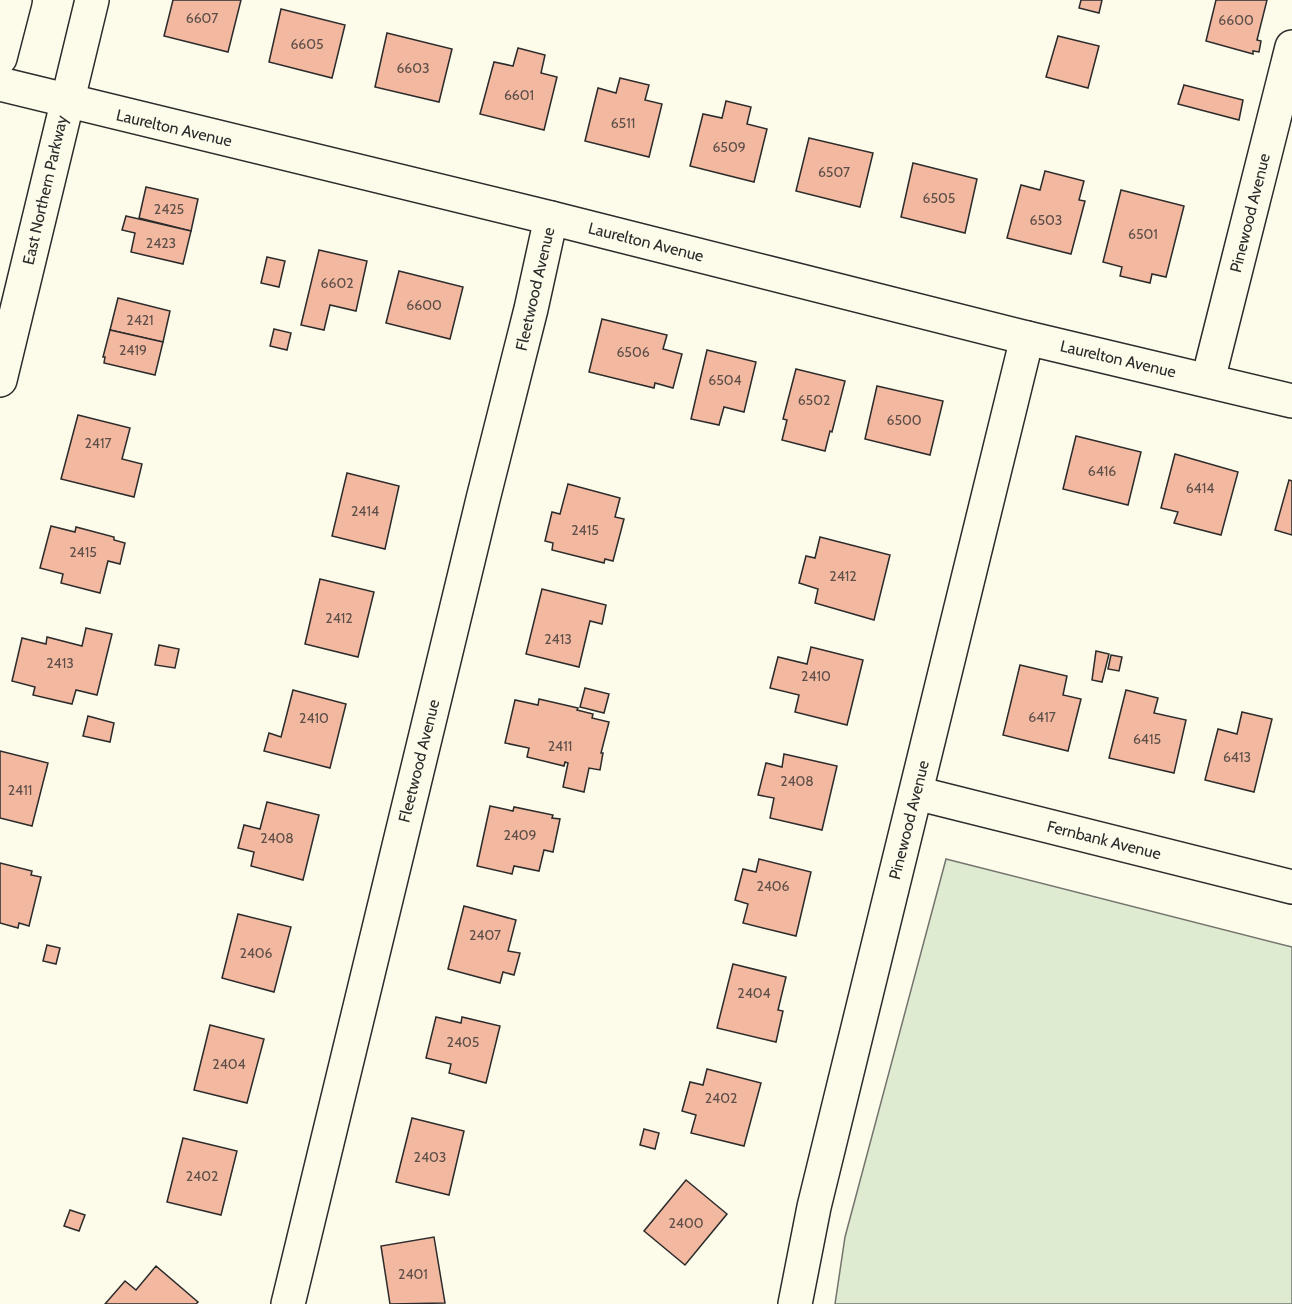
<svg xmlns="http://www.w3.org/2000/svg" width="1292" height="1304" viewBox="0 0 1292 1304" font-family="Cabin,sans-serif">
	<rect width="100%" height="100%" fill="#fdfbea"/>
	<polygon fill="#deebd1" stroke="#74746e" stroke-width="1.5" points="946,859 1292,947 1292,1304 835,1304 845,1237"/>
	<g fill="#f2b8a0" stroke="#2b2b2b" stroke-width="1.5">
		<polygon points="173,0 241,0 228,52 164,36"/>
		<polygon points="1081,0 1102,0 1099,13 1079,8"/>
		<polygon points="1216,0 1267,0 1257,40 1261,41 1259,52 1253,51 1253,54 1206,41"/>
		<polygon points="281,9 345,25 332,78 269,62"/>
		<polygon points="387,33 452,49 439,102 375,87"/>
		<polygon points="1058,36 1099,46 1088,88 1046,77"/>
		<polygon points="518,48 545,55 541,73 557,77 544,130 480,114 494,62 513,66"/>
		<polygon points="620,78 649,85 645,100 662,104 649,157 585,141 598,88 616,93"/>
		<polygon points="1184,85 1243,100 1239,120 1178,104"/>
		<polygon points="726,101 751,107 747,124 767,129 754,182 690,166 703,114 722,118"/>
		<polygon points="809,138 873,153 860,207 796,191"/>
		<polygon points="913,163 977,179 965,233 901,217"/>
		<polygon points="1045,171 1084,181 1079,200 1085,201 1071,254 1007,238 1021,185 1040,190"/>
		<polygon points="146,187 198,199 191,231 139,218"/>
		<polygon points="1121,190 1184,206 1166,277 1152,274 1150,283 1120,276 1122,267 1103,262"/>
		<polygon points="126,216 191,231 183,264 131,252 135,233 122,230"/>
		<polygon points="319,250 367,261 356,311 330,305 324,330 301,325"/>
		<polygon points="267,257 285,261 279,287 261,283"/>
		<polygon points="399,271 463,287 450,339 386,323"/>
		<polygon points="118,298 170,311 163,342 110,330"/>
		<polygon points="602,319 667,335 663,349 682,354 673,388 655,383 654,388 589,372"/>
		<polygon points="274,329 291,333 287,350 270,346"/>
		<polygon points="110,330 163,342 155,375 104,363 105,357 103,357"/>
		<polygon points="707,350 756,362 744,412 724,407 719,425 691,419"/>
		<polygon points="796,369 845,381 832,432 830,431 825,451 782,440 787,420 783,419"/>
		<polygon points="877,386 943,401 930,455 865,439"/>
		<polygon points="78,415 130,428 122,459 142,464 134,497 61,479"/>
		<polygon points="1076,436 1141,452 1128,505 1063,489"/>
		<polygon points="1175,454 1238,472 1221,535 1174,523 1178,512 1161,508"/>
		<polygon points="347,473 399,486 385,549 332,536"/>
		<polygon points="1289,480 1292,481 1292,535 1275,530"/>
		<polygon points="568,484 620,498 615,517 624,519 613,561 605,559 604,563 552,550 553,543 545,541 552,512 560,514"/>
		<polygon points="51,526 75,532 76,527 114,537 114,540 125,543 120,564 108,561 100,593 61,583 63,574 40,568"/>
		<polygon points="820,537 890,555 874,620 815,603 818,589 799,583 806,556 815,558"/>
		<polygon points="320,579 374,592 358,657 305,644"/>
		<polygon points="542,589 606,605 602,624 590,621 579,667 526,654"/>
		<polygon points="86,628 112,634 97,695 76,690 72,704 33,695 35,687 12,681 22,638 46,644 47,637 82,646"/>
		<polygon points="159,645 179,649 175,668 155,665"/>
		<polygon points="811,647 863,660 847,725 795,712 799,695 770,688 778,657 807,664"/>
		<polygon points="1096,651 1109,654 1102,682 1092,680"/>
		<polygon points="1111,655 1122,657 1119,671 1108,669"/>
		<polygon points="1020,665 1067,676 1063,695 1081,699 1068,751 1003,735"/>
		<polygon points="585,688 609,694 604,713 580,707"/>
		<polygon points="293,690 346,704 330,768 264,751 269,733 281,737"/>
		<polygon points="1126,690 1158,698 1154,713 1186,720 1174,773 1109,758"/>
		<polygon points="539,699 578,708 577,710 593,714 592,718 609,722 601,753 603,753 600,770 589,768 584,792 563,787 568,763 565,762 564,766 527,757 529,748 505,743 515,700 538,705"/>
		<polygon points="1242,712 1272,719 1254,792 1205,780 1218,729 1237,734"/>
		<polygon points="88,716 114,723 110,742 83,736"/>
		<polygon points="0,751 48,763 32,826 0,818"/>
		<polygon points="784,754 837,766 822,830 770,818 774,798 758,795 766,763 782,767"/>
		<polygon points="267,802 319,815 303,880 251,866 254,852 238,848 244,825 260,829"/>
		<polygon points="490,806 513,811 514,807 553,815 552,818 560,819 553,852 544,850 539,871 514,866 512,874 477,866"/>
		<polygon points="759,859 811,872 796,936 743,923 748,904 735,900 743,869 756,872"/>
		<polygon points="0,863 32,871 31,875 41,877 29,926 19,923 18,928 0,923"/>
		<polygon points="464,906 516,920 508,951 520,953 514,975 503,972 500,983 448,969"/>
		<polygon points="238,914 291,927 274,992 222,978"/>
		<polygon points="47,945 60,948 56,964 43,961"/>
		<polygon points="733,964 786,977 778,1010 783,1011 776,1042 717,1028"/>
		<polygon points="436,1017 461,1023 462,1017 500,1026 486,1083 449,1073 451,1064 426,1058"/>
		<polygon points="210,1025 264,1039 247,1103 194,1090"/>
		<polygon points="707,1069 761,1083 744,1146 691,1133 696,1115 682,1111 690,1082 703,1085"/>
		<polygon points="412,1118 464,1131 449,1195 396,1182"/>
		<polygon points="644,1129 659,1133 655,1149 640,1145"/>
		<polygon points="183,1138 237,1151 221,1215 167,1202"/>
		<polygon points="686,1180 727,1214 685,1265 644,1231"/>
		<polygon points="70,1210 85,1215 79,1231 64,1226"/>
		<polygon points="434,1237 445,1303 390,1304 381,1246"/>
		<polygon points="156,1266 198,1302 196,1304 105,1304 125,1281 136,1290"/>
	</g>
	<g fill="none" stroke-linecap="round" stroke-linejoin="round">
		<g stroke="#2b2b2b" stroke-width="36">
			<g id="street">
				<polyline points="0,84 551,218 1027,338 1292,401"/>
				<polyline points="1208,380 1292,47"/>
				<polyline points="916,793 1292,887"/>
				<polyline points="288,1304 483,499 531,309 551,218"/>
				<polyline points="795,1304 814,1207 1027,338"/>
			</g>
		</g>
		<g stroke="#2b2b2b" stroke-width="36">
			<g id="primary">
				<polyline points="0,58 15,0"/>
				<polyline points="0,380 92,0"/>
			</g>
		</g>
		<use href="#street" stroke="#fdfbea" stroke-width="33"/>
		<use href="#primary" stroke="#fdfbea" stroke-width="33"/>
	</g>
	<g text-anchor="middle" dominant-baseline="central" stroke-width="4.5" stroke-linejoin="round" paint-order="stroke">
		<g font-size="14" fill="#5d4e48">
			<text x="202" y="18">6607</text>
			<text x="1236" y="20">6600</text>
			<text x="307" y="44">6605</text>
			<text x="413" y="68">6603</text>
			<text x="519" y="95">6601</text>
			<text x="623" y="123">6511</text>
			<text x="729" y="147">6509</text>
			<text x="834" y="172">6507</text>
			<text x="939" y="198">6505</text>
			<text x="169" y="209">2425</text>
			<text x="1046" y="220">6503</text>
			<text x="1143" y="234">6501</text>
			<text x="161" y="243">2423</text>
			<text x="337" y="283">6602</text>
			<text x="424" y="305">6600</text>
			<text x="140" y="320">2421</text>
			<text x="133" y="350">2419</text>
			<text x="633" y="352">6506</text>
			<text x="725" y="380">6504</text>
			<text x="814" y="400">6502</text>
			<text x="904" y="420">6500</text>
			<text x="98" y="443">2417</text>
			<text x="1102" y="471">6416</text>
			<text x="1200" y="488">6414</text>
			<text x="365" y="511">2414</text>
			<text x="585" y="530">2415</text>
			<text x="83" y="552">2415</text>
			<text x="843" y="576">2412</text>
			<text x="339" y="618">2412</text>
			<text x="558" y="639">2413</text>
			<text x="60" y="663">2413</text>
			<text x="816" y="676">2410</text>
			<text x="1042" y="717">6417</text>
			<text x="314" y="718">2410</text>
			<text x="1147" y="739">6415</text>
			<text x="560" y="746">2411</text>
			<text x="1237" y="757">6413</text>
			<text x="797" y="781">2408</text>
			<text x="20" y="790">2411</text>
			<text x="520" y="835">2409</text>
			<text x="277" y="838">2408</text>
			<text x="773" y="886">2406</text>
			<text x="485" y="935">2407</text>
			<text x="256" y="953">2406</text>
			<text x="754" y="993">2404</text>
			<text x="463" y="1042">2405</text>
			<text x="229" y="1064">2404</text>
			<text x="721" y="1098">2402</text>
			<text x="430" y="1157">2403</text>
			<text x="202" y="1176">2402</text>
			<text x="686" y="1223">2400</text>
			<text x="413" y="1274">2401</text>
		</g>
		<g font-size="16" fill="#2b2b2b" stroke="#fdfbea">
			<text transform="translate(174 128) rotate(13)">Laurelton Avenue</text>
			<text transform="translate(45 190) rotate(-77)">East Northern Parkway</text>
			<text transform="translate(1250 213) rotate(-76)">Pinewood Avenue</text>
			<text transform="translate(646 242) rotate(14)">Laurelton Avenue</text>
			<text transform="translate(535 289) rotate(-77)">Fleetwood Avenue</text>
			<text transform="translate(1118 359) rotate(13)">Laurelton Avenue</text>
			<text transform="translate(419 761) rotate(-76)">Fleetwood Avenue</text>
			<text transform="translate(909 820) rotate(-76)">Pinewood Avenue</text>
			<text transform="translate(1104 840) rotate(14)">Fernbank Avenue</text>
		</g>
	</g>
</svg>
